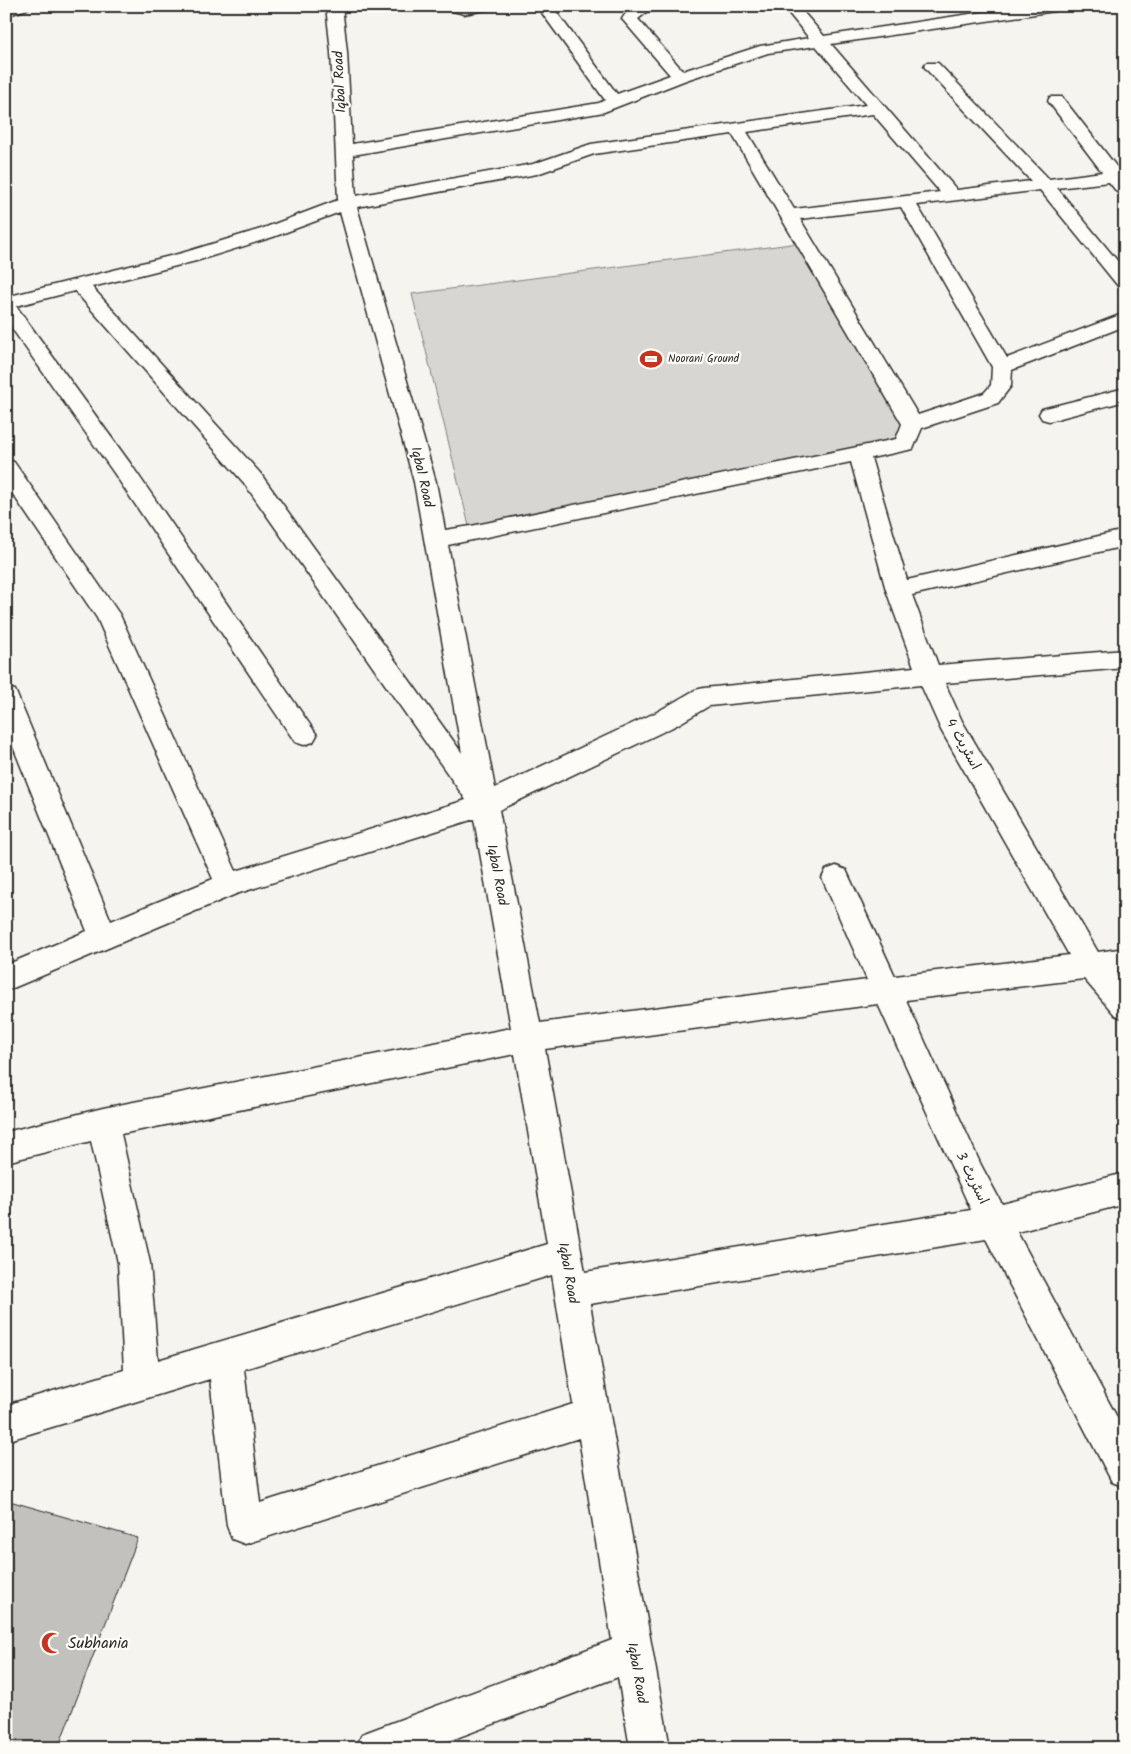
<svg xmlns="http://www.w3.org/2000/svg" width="1131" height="1754" viewBox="0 0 1131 1754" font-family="Kalam,'Playpen Sans Arabic',sans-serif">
	<rect width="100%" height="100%" fill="#f5f4ef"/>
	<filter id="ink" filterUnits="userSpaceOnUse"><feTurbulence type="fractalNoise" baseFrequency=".02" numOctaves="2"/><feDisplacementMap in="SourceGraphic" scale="10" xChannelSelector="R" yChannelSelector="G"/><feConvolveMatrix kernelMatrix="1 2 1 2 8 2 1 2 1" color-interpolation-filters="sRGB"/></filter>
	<g filter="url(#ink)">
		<polygon fill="#d7d6d2" stroke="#81807e" points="806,242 913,424 905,444 471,534 412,294"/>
		<polygon fill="#c2c1be" stroke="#2b2b2b" points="6,1500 138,1538 58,1748 6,1748"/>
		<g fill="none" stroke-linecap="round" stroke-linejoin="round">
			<g stroke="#2b2b2b" stroke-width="3">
				<g id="minor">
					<path d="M326,6H342L347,52L352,144L599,103L605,100L537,6H552L617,94L670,75L622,19C632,2 648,6 665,6L663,9L647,12L638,19L683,71L760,46L809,38L783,6H798L824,36L1023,6H1062L1060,9L1055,11L831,44L957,190L1031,181L926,69L924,66L926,63H938L1049,179L1102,172L1048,101L1050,97H1062L1119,170H1125V193L1117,192L1109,182L1057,188L1125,270V288L1118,286L1040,190L917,205L1007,358L1125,313V326L1012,370L1011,386L998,403L922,428L913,449L871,458L907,580L1125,530V546L912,595L938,665L1125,650V668L945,683L962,721L1098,952L1125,948V974L1116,975L1125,984V1019L1115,1015L1084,979L906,1000L981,1165L1002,1204L1125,1173V1204L1017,1232L1125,1432V1487L1112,1482L986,1239L590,1304L670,1748H630L618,1677L430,1748H356L362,1734L612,1640L579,1438L245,1544L232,1539L227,1526L210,1379L6,1441V1405L124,1370L118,1263L91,1141L6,1162V1132L103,1108L511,1028L474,819L236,894L6,991V965L87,931L6,729V688L15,690L18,697L111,921L213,879L97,618L6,484V460L14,462L120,615L236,871L466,800L244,483L75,291L16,306L130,463L317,735L313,742L304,745L295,742L114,473L6,320V297L182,253L261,229L338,200L331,52ZM816,46L866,105L591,144L533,164L356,196L353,155L604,112L686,80L768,53ZM873,114L940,192L794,209L747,132ZM732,134L902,424L896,439L471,526L445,530L436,482L357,207L537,174L594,154ZM901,207L992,367L991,385L984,393L918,415L800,219ZM340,212L414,482L462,753L260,473L92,287L196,261L273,237ZM851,462L886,590L914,667L704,688L695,690L657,712L495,788L448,545ZM921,685L941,730L1069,955L895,976L846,870L836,866L826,870L822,878L867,980L540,1023L499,810L675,726L709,706ZM878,1004L971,1210L585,1272L545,1049ZM515,1054L547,1244L158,1360L150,1263L121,1134ZM552,1275L573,1404L260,1503L244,1369Z"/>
					<polygon points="444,6 493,6 491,9 464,14 446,9"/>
					<polygon points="1125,388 1125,401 1049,421 1042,419 1039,414 1042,409"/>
				</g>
			</g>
			<g stroke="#2b2b2b" stroke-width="3">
				<polygon id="major" points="6,6 29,6 27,9 6,16"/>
			</g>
			<use href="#minor" fill="#fdfcf7" fill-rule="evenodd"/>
			<use href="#major" fill="#fdfcf7" fill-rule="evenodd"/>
		</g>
	</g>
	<defs>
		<g id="stadium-bare" transform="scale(1.725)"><path d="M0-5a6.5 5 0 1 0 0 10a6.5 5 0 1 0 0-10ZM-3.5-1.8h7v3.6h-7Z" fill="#c8321e" stroke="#fdfcf7" stroke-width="2.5" paint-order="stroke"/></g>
		<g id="mosque-bare" transform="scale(1.725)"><path d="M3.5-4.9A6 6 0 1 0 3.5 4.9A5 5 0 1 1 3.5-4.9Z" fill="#c8321e" stroke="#fdfcf7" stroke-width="2.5" paint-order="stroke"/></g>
	</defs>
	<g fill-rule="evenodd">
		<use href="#stadium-bare" x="651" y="359"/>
		<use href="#mosque-bare" x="52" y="1643"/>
	</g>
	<g text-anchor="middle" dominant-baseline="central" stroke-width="4.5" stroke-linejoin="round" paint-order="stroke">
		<g font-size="11" fill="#2b2b2b" stroke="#fdfcf7" text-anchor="start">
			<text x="668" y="359">Noorani Ground</text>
		</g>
		<g font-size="14" fill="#2b2b2b" stroke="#fdfcf7">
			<text transform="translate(340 82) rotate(-93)">Iqbal Road</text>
			<text transform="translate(422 477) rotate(77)">Iqbal Road</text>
			<text transform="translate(963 744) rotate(61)">اسٹریٹ 4</text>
			<text transform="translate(497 875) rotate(79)">Iqbal Road</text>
			<text transform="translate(972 1178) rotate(64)">اسٹریٹ 3</text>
			<text transform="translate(568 1273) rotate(80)">Iqbal Road</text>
			<text transform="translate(637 1673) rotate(80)">Iqbal Road</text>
		</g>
		<g font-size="16" fill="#2b2b2b" stroke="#fdfcf7" text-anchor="start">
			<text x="68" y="1643">Subhania</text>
		</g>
	</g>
	<rect width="1131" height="1754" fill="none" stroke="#fdfcf7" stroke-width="25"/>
	<rect x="12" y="12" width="1106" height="1729" fill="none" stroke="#2b2b2b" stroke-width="2" filter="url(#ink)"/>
</svg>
